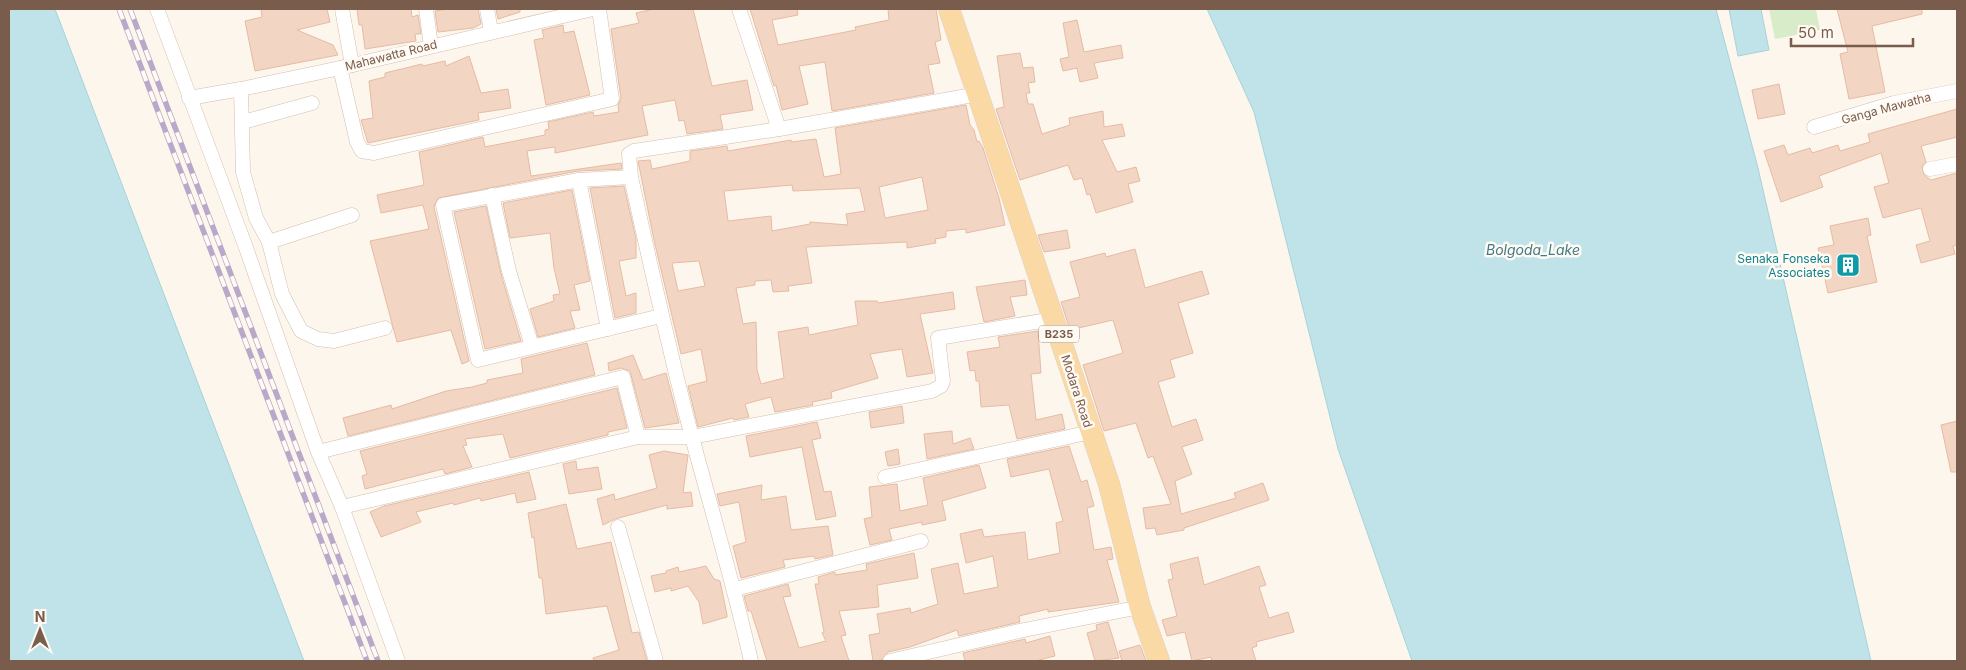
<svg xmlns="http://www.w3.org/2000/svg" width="1966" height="670" viewBox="0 0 1966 670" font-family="Inter,sans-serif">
	<rect width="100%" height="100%" fill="#fdf6ec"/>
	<polygon fill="#d8ecc9" points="1769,9 1816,9 1820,30 1775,39"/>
	<g fill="#bfe3e8" stroke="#a5d3da">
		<polygon points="9,9 55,9 304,661 9,661"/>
		<polygon points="1207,9 1716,9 1758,168 1871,661 1412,661 1338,449 1254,112"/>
		<polygon points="1729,9 1761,9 1769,50 1738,56"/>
	</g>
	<g fill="#f3d5c3" stroke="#e6bba3" fill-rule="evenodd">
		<polygon points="261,9 327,9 330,22 297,30 333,45 338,55 255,71 245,21 262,17"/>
		<polygon points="357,9 411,9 412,17 418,15 421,34 415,34 416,41 365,49 362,25 359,25"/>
		<polygon points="448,9 478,9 481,24 473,28 438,32 435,11"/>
		<polygon points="496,9 520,9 520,12 498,19"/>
		<polygon points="654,9 693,9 712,86 747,80 753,110 720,115 723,129 687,134 684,120 679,121 675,100 642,106 648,135 555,153 555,147 527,151 531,176 621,163 622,169 578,171 438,198 434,207 469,361 462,364 451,330 397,342 370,241 429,229 423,205 381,213 377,195 424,185 419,152 483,137 485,147 545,135 545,130 549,129 548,122 593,112 594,116 619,112 618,105 621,98 611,29 639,23 636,13"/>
		<polygon points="750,9 797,9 798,15 772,20 778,45 856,30 855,27 889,20 888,9 936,9 941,40 935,42 940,63 928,65 934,93 832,111 825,62 799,66 808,104 782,110 776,85 774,86"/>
		<polygon points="1837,9 1922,9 1922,14 1872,26 1885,92 1849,99 1840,54 1848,52"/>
		<polygon points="1077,20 1084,52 1121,45 1123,58 1094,63 1098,78 1080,82 1077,68 1063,71 1060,59 1069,57 1063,23"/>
		<polygon points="563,25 564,33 574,31 590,95 546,105 534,40 544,38 542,30"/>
		<polygon points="1020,53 1023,68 1033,67 1035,82 1028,83 1030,93 1026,93 1028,104 1033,104 1042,134 1070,125 1069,118 1103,111 1104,127 1122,124 1125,136 1102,140 1117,172 1136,167 1140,181 1128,184 1133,202 1096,213 1090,194 1087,195 1082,178 1074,180 1068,165 1020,180 996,109 1004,107 997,56"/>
		<polygon points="469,56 481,93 508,89 511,108 478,113 479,120 368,143 361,120 373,118 369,81 385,77 385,73 422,64 423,66 445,61 446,66"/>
		<polygon points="1779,84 1785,114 1758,119 1752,90"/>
		<path d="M966,105L970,125L974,130L977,142L979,141L983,148L999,198L1005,225L966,233V229L946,231V237L935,239L936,243L907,248V242L806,247L812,283L788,286L789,291L773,292L771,280L755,281V285L736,288L743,324L756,322L757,370L761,384L784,378L778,332L808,327L809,335L858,325L855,301H877L878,303L953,292L955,309L920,314L933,373L907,377L902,349L870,354L878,378L831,392L832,398L812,402L813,405L775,412L771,397L745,404L749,417L734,420L733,418L698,427L688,386L707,381L701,349L681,354L654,240L638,161L650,160L652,169L690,161V151L727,146L728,151L791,140V142L816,139L824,177L841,174L835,128ZM922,177L928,210L885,218L879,187ZM792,185L793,191L860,188L865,211L846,214L848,225L810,222V224L772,231L771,216L728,221L724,191ZM699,261L705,286L678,291L672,263Z"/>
		<polygon points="1957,109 1957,137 1921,146 1926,162 1922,167 1924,175 1931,180 1957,173 1957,245 1953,246 1955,254 1921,263 1916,245 1930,241 1921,208 1883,218 1874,187 1889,183 1881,153 1819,176 1823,187 1781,202 1764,151 1784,145 1788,155 1810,148 1812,153 1838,145 1840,151 1870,142 1868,134"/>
		<polygon points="624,186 636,239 636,258 619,261 626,296 636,293 636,313 615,318 590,188"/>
		<polygon points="572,190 590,281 574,285 580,310 570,311 575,328 538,337 530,309 554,301 553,295 560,294 554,268 550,233 510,238 503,203"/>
		<polygon points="486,206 501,274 521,341 485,349 454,212"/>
		<polygon points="1868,218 1871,235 1867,236 1877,282 1828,293 1818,248 1834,245 1830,226"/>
		<polygon points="1067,230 1070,248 1044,252 1038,235"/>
		<polygon points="1135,249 1145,288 1202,271 1209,294 1178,303 1193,353 1170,360 1175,377 1158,382 1172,427 1196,419 1203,440 1182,447 1192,474 1175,481 1181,514 1236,498 1234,493 1263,483 1269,500 1184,528 1184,530 1157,535 1155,528 1146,529 1143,508 1171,504 1153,456 1148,458 1136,423 1104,431 1083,365 1123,353 1113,320 1070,330 1061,302 1080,297 1070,262 1105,253 1106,257"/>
		<polygon points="1025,280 1027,295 1010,297 1015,316 984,322 976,287"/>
		<polygon points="1038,331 1041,373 1031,374 1036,420 1062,414 1065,429 1017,439 1009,405 981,407 979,381 976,381 975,370 970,371 967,352 1000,347 998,337"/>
		<polygon points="587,343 595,375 348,436 343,418 391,405 392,409 446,391 472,387 487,383 487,380 523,373 521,359"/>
		<polygon points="633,355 643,380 666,373 679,423 645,428 630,371 621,368 609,371 608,363"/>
		<polygon points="617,388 627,428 608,432 608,435 510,458 503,434 465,439 467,445 463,446 472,467 445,474 443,469 365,489 362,476 367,474 360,451"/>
		<polygon points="902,406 904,423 871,428 869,412"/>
		<polygon points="1957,421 1957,472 1951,472 1941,425"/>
		<polygon points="817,422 821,438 812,440 824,492 831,491 836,516 816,520 802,447 750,457 746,436"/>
		<polygon points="952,431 953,444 970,438 974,449 927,459 924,434"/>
		<polygon points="1069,446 1081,482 1087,480 1094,506 1087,508 1094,550 1111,547 1113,559 1107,560 1119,602 1048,612 1048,609 1019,616 1020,622 959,636 957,630 910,647 888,652 882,660 873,661 869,635 880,633 877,614 910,608 911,613 938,604 931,569 958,563 964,594 998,587 993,556 966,563 960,534 982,529 984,537 1025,532 1028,560 1060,553 1056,523 1063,521 1049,469 1011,477 1007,459"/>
		<polygon points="898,449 900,464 888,466 885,452"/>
		<polygon points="664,451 688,455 683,493 691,492 693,506 667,509 667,505 615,519 603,525 597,499 614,494 615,500 657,488 649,455"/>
		<polygon points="576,461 577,470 598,467 602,489 569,494 563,464"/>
		<polygon points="979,465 986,488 942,501 946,520 922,525 922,522 889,529 892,540 870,545 864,519 872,517 869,487 897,484 900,511 928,505 923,478"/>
		<polygon points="529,472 536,499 517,503 515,493 481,501 480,498 454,505 453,503 416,512 421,522 381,537 370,512 384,506"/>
		<polygon points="762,485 761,500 786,496 791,530 828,526 833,555 815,559 814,556 783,560 785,567 741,578 733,546 746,542 739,502 720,506 717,494"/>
		<polygon points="566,504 577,549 611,542 632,633 639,632 647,661 594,661 593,658 619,650 607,606 546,614 542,578 539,578 534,537 532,538 528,513"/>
		<polygon points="914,553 918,578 877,585 879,607 839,611 846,635 841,636 849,661 767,661 751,611 748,611 744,596 788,584 791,596 783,597 799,648 826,641 822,633 824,632 815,584 819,584 818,577 835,572 835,575 867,570 866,564"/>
		<polygon points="1198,557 1204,585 1259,566 1266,585 1259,587 1269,618 1288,612 1294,632 1256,642 1257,646 1252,648 1256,661 1212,661 1211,657 1192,661 1185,632 1167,636 1162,620 1177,616 1168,580 1173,579 1170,564"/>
		<polygon points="706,566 714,579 720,581 727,615 727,617 703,624 699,602 688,586 671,591 671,588 655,592 651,576 666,573 666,571 678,567 679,572"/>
		<polygon points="1108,622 1119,658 1095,661 1087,633 1097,630 1096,625"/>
		<polygon points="1050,636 1055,656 1035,661 965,661 963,653 1025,639 1026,643"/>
		<polygon points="1140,645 1146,661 1122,661 1119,651"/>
	</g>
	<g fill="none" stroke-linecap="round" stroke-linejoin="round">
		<g stroke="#d1beb0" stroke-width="15">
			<g id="minor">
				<polyline points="157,9 245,245 318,452 342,507 398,661"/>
				<polyline points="342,9 352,65"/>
				<polyline points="426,9 431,46"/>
				<polyline points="487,9 491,31"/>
				<polyline points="739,9 779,129"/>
				<polyline points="340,68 357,142 362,151 374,153 612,99 599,9"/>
				<polyline points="241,89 243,172 256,218 269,242 352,215"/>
				<polyline points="189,98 241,89 340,68 593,9"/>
				<polyline points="243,122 312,103"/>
				<polyline points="1814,127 1894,103 1957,91"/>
				<polyline points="1930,169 1957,164"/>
				<polyline points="631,177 579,180 443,205 478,360 661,316"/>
				<polyline points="579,180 608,329"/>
				<polyline points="492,195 509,271 532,346"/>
				<polyline points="269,242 282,294 301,331 318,339 334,341 385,328"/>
				<polyline points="318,452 623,377 638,437"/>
				<polyline points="885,477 1091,432"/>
				<polyline points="342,507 638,437 692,437 932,391 941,386 943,381 938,338 1054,319"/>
				<polyline points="618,527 656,661"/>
				<polyline points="735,589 921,541"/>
				<path d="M751,661C734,585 712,512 692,437C669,351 650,264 631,177L629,154L634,151L779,129L979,94"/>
				<polyline points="890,661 1019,631 1140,607"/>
			</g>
		</g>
		<g stroke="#dad1cd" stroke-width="22">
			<polyline id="primary" points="949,9 1109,484 1140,607 1159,661"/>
		</g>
		<use href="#minor" stroke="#fff" stroke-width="14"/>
		<use href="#primary" stroke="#fbd9a5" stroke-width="21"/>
		<g stroke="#b9a8c9" stroke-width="5.5">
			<g id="rail">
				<polyline points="119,9 367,661"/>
				<polyline points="130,9 378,661"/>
			</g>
		</g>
		<use href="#rail" stroke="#fffaf3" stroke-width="4" stroke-dasharray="11" stroke-linecap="butt"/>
	</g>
	<defs>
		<g id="building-square" transform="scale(1.25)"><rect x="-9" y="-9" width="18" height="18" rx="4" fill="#0f9aa8" stroke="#fffaf3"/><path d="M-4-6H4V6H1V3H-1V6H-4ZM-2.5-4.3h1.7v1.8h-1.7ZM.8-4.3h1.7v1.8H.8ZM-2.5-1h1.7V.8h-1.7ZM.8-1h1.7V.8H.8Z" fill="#fff"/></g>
	</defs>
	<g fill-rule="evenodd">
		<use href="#building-square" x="1848" y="265"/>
	</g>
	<g text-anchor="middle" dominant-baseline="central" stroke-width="5" stroke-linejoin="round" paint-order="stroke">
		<rect fill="#fffaf3" stroke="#a28b7f" stroke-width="1" x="1039" y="325.5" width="40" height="17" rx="4"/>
		<g font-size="11" font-weight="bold" fill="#7a5c4d">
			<text x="1059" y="334">B235</text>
		</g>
		<g font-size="12" fill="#7a5c4d" stroke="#fffaf3">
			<text transform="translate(391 55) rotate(-14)">Mahawatta Road</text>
			<text transform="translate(1886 108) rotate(-15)">Ganga Mawatha</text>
			<text transform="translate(1077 391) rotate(72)">Modara Road</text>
		</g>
		<g font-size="12" fill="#0d838f" stroke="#fffaf3" text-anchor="end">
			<text x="1830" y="258">Senaka Fonseka<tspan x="1830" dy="14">Associates</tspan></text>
		</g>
		<g font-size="14" font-style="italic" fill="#437c86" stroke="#fffaf3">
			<text x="1533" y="249">Bolgoda_Lake</text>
		</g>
	</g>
	<rect width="1966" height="670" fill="none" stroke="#7a5c4d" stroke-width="20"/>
	<g transform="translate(40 630)" stroke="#fffaf3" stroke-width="4" paint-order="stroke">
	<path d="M0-4L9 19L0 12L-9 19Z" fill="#7a5c4d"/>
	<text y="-8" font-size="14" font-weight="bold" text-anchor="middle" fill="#7a5c4d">N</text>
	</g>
	<path d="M1791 38v8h122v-8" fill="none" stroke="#7a5c4d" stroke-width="2.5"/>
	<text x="1798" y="38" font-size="15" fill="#7a5c4d" stroke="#fffaf3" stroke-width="4" paint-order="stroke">50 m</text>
</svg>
